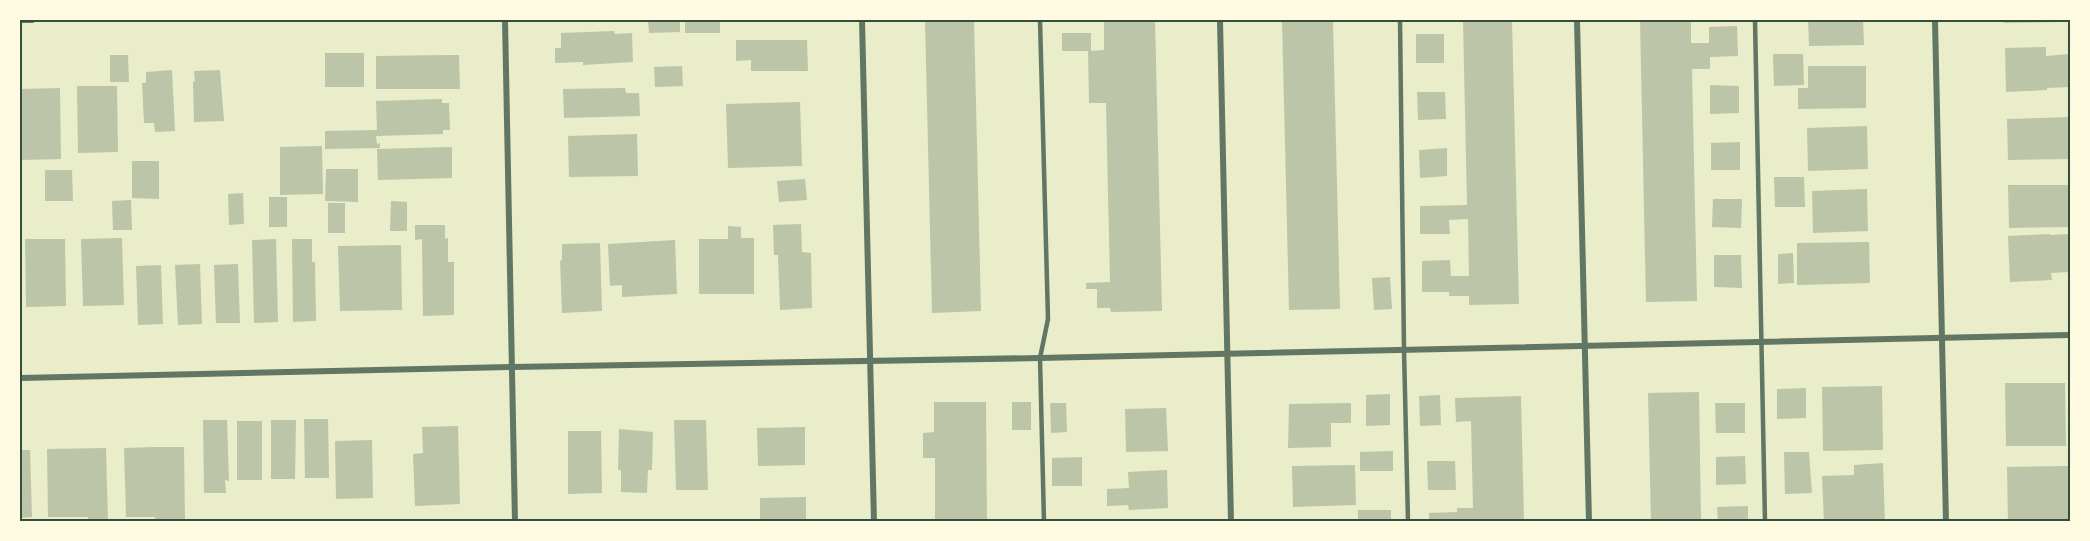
<svg xmlns="http://www.w3.org/2000/svg" width="2090" height="541" viewBox="0 0 2090 541" font-family="Barlow,sans-serif">
	<rect width="100%" height="100%" fill="#e9edc9"/>
	<g fill="#bcc5a7">
		<polygon points="648,20 680,20 680,32 649,33"/>
		<rect x="685" y="20" width="35" height="13"/>
		<polygon points="925,20 974,20 981,311 932,313"/>
		<polygon points="1104,20 1155,20 1162,311 1111,312 1110,308 1097,308 1097,289 1086,289 1086,283 1110,282 1106,103 1089,103 1088,51 1062,51 1062,33 1091,33 1091,51 1104,50"/>
		<polygon points="1282,20 1333,20 1340,309 1289,310"/>
		<polygon points="1463,20 1512,20 1519,304 1469,305 1469,296 1449,296 1449,292 1422,292 1422,261 1450,260 1451,276 1469,276 1468,219 1449,220 1450,234 1420,234 1420,206 1467,205"/>
		<polygon points="1640,20 1691,20 1691,43 1709,43 1709,27 1737,26 1738,56 1710,57 1710,69 1692,69 1697,301 1646,302"/>
		<polygon points="1808,20 1863,20 1864,45 1809,46"/>
		<polygon points="2004,20 2060,20 2060,22 2004,23"/>
		<polygon points="614,31 615,34 632,33 633,62 583,65 583,62 555,63 555,48 561,48 561,33"/>
		<rect x="1416" y="34" width="28" height="29"/>
		<polygon points="736,40 807,40 808,71 751,71 751,60 736,61"/>
		<polygon points="2046,47 2046,56 2070,54 2070,87 2047,88 2047,90 2006,92 2005,48"/>
		<rect x="325" y="53" width="39" height="34"/>
		<polygon points="1773,54 1803,54 1804,85 1774,86"/>
		<polygon points="110,55 128,55 129,82 110,82"/>
		<polygon points="448,55 459,55 460,89 376,89 376,56"/>
		<polygon points="682,66 683,86 655,87 654,67"/>
		<polygon points="1808,66 1866,66 1866,108 1798,109 1798,88 1808,88"/>
		<polygon points="172,70 175,131 155,132 154,123 144,123 142,83 146,83 146,72"/>
		<polygon points="220,70 224,121 194,122 193,82 195,81 194,71"/>
		<polygon points="1710,85 1739,86 1739,113 1710,114"/>
		<polygon points="77,86 117,86 118,152 78,153"/>
		<polygon points="60,88 61,159 21,160 20,89"/>
		<polygon points="625,88 626,93 639,93 640,116 564,118 563,89"/>
		<polygon points="1417,92 1445,92 1446,119 1418,120"/>
		<polygon points="442,99 442,103 449,103 450,130 443,130 443,134 376,136 377,144 380,143 380,148 325,149 325,131 377,130 376,101"/>
		<polygon points="800,102 802,166 728,168 726,104"/>
		<polygon points="2070,117 2070,159 2008,160 2007,119"/>
		<polygon points="1867,126 1868,169 1808,171 1807,128"/>
		<polygon points="637,134 638,176 569,177 568,136"/>
		<polygon points="1740,142 1740,170 1711,170 1711,143"/>
		<polygon points="322,146 323,194 280,195 280,147"/>
		<polygon points="452,147 452,178 378,180 377,149"/>
		<polygon points="1447,148 1447,176 1420,178 1419,150"/>
		<polygon points="132,161 159,161 159,199 132,198"/>
		<polygon points="326,169 358,169 358,202 325,201"/>
		<polygon points="45,170 72,170 73,201 45,201"/>
		<polygon points="1774,177 1804,177 1805,207 1775,207"/>
		<polygon points="805,179 807,200 779,202 777,181"/>
		<polygon points="2008,185 2070,185 2070,227 2009,228"/>
		<polygon points="1867,189 1868,231 1813,233 1812,191"/>
		<polygon points="243,193 244,224 229,225 228,194"/>
		<rect x="269" y="197" width="18" height="30"/>
		<polygon points="1713,199 1742,199 1741,228 1712,227"/>
		<polygon points="131,200 132,230 113,230 112,201"/>
		<polygon points="391,201 407,202 407,231 390,231"/>
		<rect x="328" y="203" width="17" height="30"/>
		<polygon points="801,224 802,252 811,253 812,308 780,310 778,255 774,255 773,225"/>
		<polygon points="415,225 445,225 445,239 448,238 448,262 454,262 454,315 423,316 422,239 415,240"/>
		<polygon points="728,226 741,227 741,238 754,238 754,294 699,294 699,239 728,239"/>
		<polygon points="2050,234 2050,235 2070,234 2070,272 2051,273 2052,280 2010,282 2008,236"/>
		<polygon points="122,238 124,305 83,306 81,239"/>
		<polygon points="25,239 65,239 66,306 26,307"/>
		<polygon points="276,239 278,322 254,323 252,240"/>
		<polygon points="292,239 312,239 312,262 315,262 316,321 293,322"/>
		<polygon points="675,240 677,294 622,297 622,285 610,286 608,244"/>
		<polygon points="1869,242 1870,283 1797,285 1797,243"/>
		<polygon points="600,243 602,311 562,313 560,261 562,260 562,244"/>
		<polygon points="401,245 402,310 340,311 338,246"/>
		<polygon points="1793,253 1794,283 1778,284 1778,254"/>
		<polygon points="1714,255 1741,255 1742,288 1714,287"/>
		<polygon points="200,264 202,324 178,325 175,265"/>
		<polygon points="238,264 240,323 216,323 214,265"/>
		<polygon points="161,265 163,324 138,325 136,266"/>
		<polygon points="1390,277 1392,309 1374,310 1372,278"/>
		<polygon points="2005,383 2065,383 2066,446 2006,446"/>
		<polygon points="1882,386 1883,450 1823,451 1822,387"/>
		<polygon points="1806,388 1806,418 1777,419 1777,389"/>
		<polygon points="1699,392 1701,522 1651,522 1648,393"/>
		<polygon points="1390,394 1390,425 1366,426 1366,395"/>
		<polygon points="1440,395 1441,425 1420,426 1419,396"/>
		<polygon points="1521,396 1524,522 1429,522 1429,513 1457,512 1457,508 1473,508 1471,421 1456,422 1455,398"/>
		<polygon points="934,402 986,402 987,522 935,522 935,458 923,458 923,433 934,432"/>
		<rect x="1012" y="402" width="19" height="28"/>
		<polygon points="1050,403 1066,403 1067,432 1051,433"/>
		<polygon points="1351,403 1351,423 1331,423 1331,447 1288,448 1289,404"/>
		<polygon points="1715,403 1745,403 1745,433 1716,433"/>
		<polygon points="1166,408 1168,451 1126,452 1125,409"/>
		<polygon points="304,419 328,419 329,478 305,478"/>
		<polygon points="203,420 227,420 229,481 225,480 226,493 204,493"/>
		<polygon points="271,420 296,420 295,479 271,479"/>
		<polygon points="674,420 706,420 708,490 676,490"/>
		<rect x="237" y="421" width="25" height="59"/>
		<polygon points="458,426 460,504 415,506 413,454 423,453 422,427"/>
		<polygon points="805,427 805,465 758,466 757,428"/>
		<polygon points="619,429 653,432 652,470 648,470 647,493 621,492 621,470 618,470"/>
		<polygon points="568,431 601,431 602,493 568,494"/>
		<polygon points="372,440 373,498 336,499 335,441"/>
		<polygon points="153,447 184,447 185,522 155,522 155,517 126,517 124,448"/>
		<polygon points="106,448 108,522 88,522 88,517 48,517 47,449"/>
		<polygon points="20,450 30,450 32,517 20,518"/>
		<polygon points="1393,451 1393,471 1360,471 1360,452"/>
		<polygon points="1784,452 1809,452 1812,493 1785,494"/>
		<polygon points="1745,456 1746,484 1716,485 1716,457"/>
		<polygon points="1082,457 1082,486 1052,486 1052,458"/>
		<polygon points="1427,461 1455,461 1456,490 1428,490"/>
		<polygon points="1883,463 1885,522 1824,522 1822,476 1854,475 1854,465"/>
		<polygon points="1355,465 1356,505 1293,507 1292,466"/>
		<polygon points="2068,466 2069,522 2008,522 2007,467"/>
		<polygon points="1167,470 1168,508 1129,510 1128,505 1107,506 1107,489 1129,488 1128,472"/>
		<polygon points="806,497 806,522 760,522 760,498"/>
		<polygon points="1748,506 1748,522 1718,522 1717,507"/>
		<rect x="1358" y="510" width="33" height="12"/>
	</g>
	<g fill="none" stroke-linecap="round" stroke-linejoin="round">
		<g stroke="#617663" stroke-width="4.5">
			<polyline points="1040,20 1048,319 1040,358 1044,522"/>
			<polyline points="1400,20 1404,350 1408,522"/>
			<polyline points="1755,20 1765,522"/>
		</g>
		<g stroke="#617663" stroke-width="6">
			<polyline points="20,20 32,20"/>
			<polyline points="505,20 515,522"/>
			<polyline points="862,20 874,522"/>
			<polyline points="1220,20 1231,522"/>
			<polyline points="1577,20 1589,522"/>
			<polyline points="1935,20 1946,522"/>
			<polyline points="20,378 512,367 1040,358 2070,335"/>
		</g>
	</g>
	<rect width="2090" height="541" fill="none" stroke="#fefae0" stroke-width="42"/>
	<rect x="21" y="21" width="2048" height="499" fill="none" stroke="#344e41" stroke-width="2"/>
</svg>
